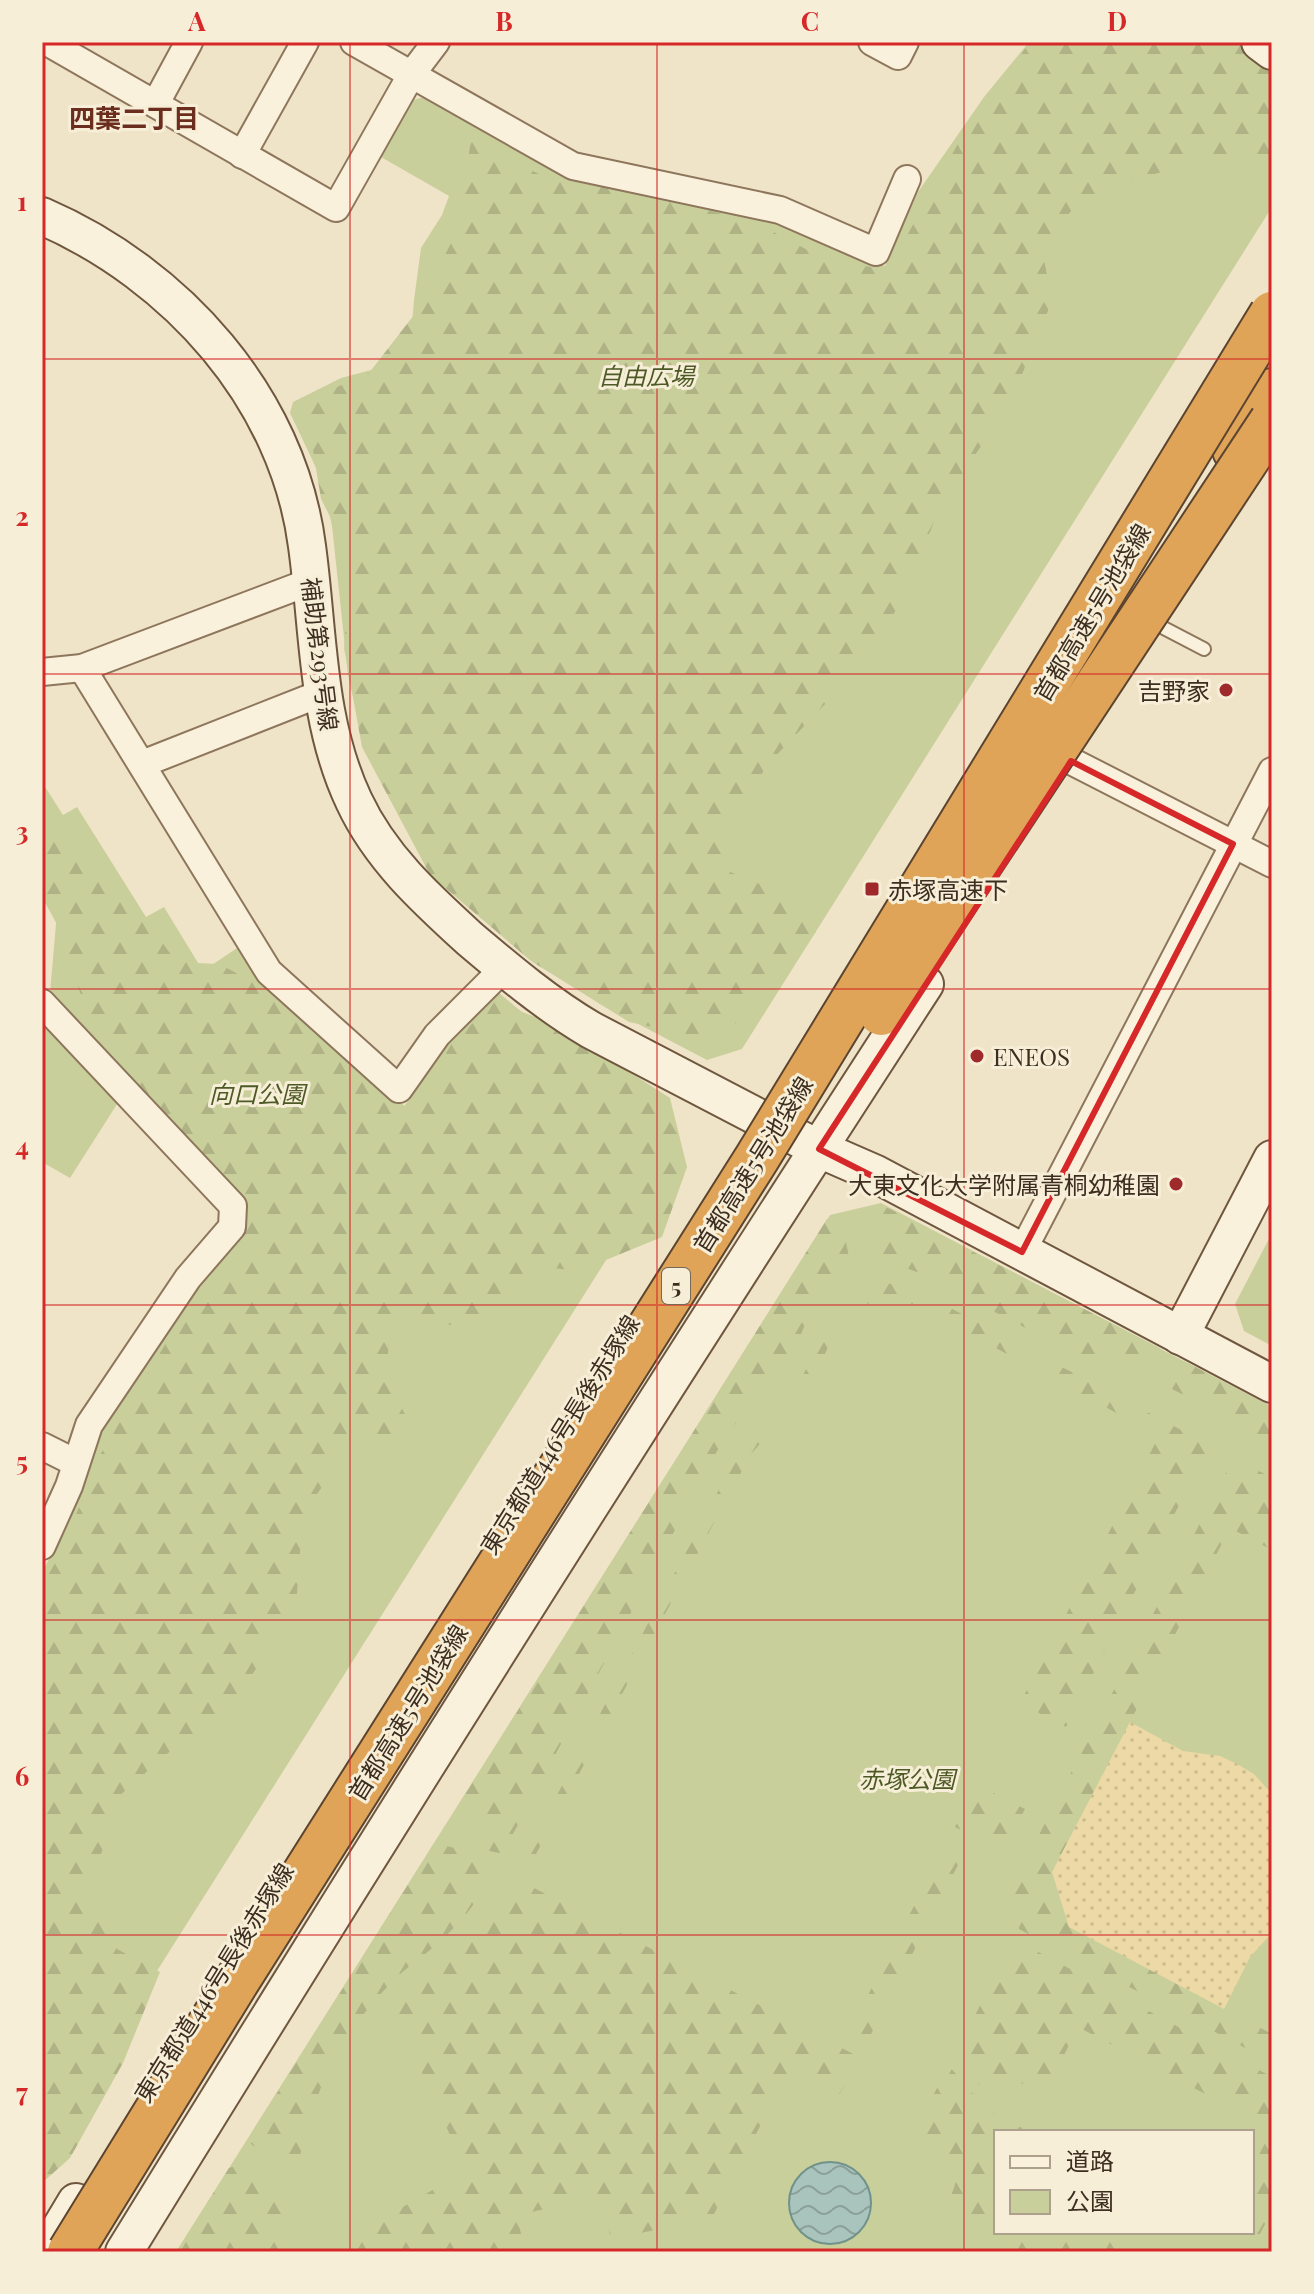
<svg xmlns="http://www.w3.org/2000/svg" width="1314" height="2294" viewBox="0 0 1314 2294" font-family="'Playfair Display','Noto Sans JP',serif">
	<defs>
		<pattern id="forest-firs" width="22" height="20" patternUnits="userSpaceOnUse" patternTransform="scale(2)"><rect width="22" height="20" fill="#c9cf9b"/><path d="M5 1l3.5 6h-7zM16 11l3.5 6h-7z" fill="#aeb285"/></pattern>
		<pattern id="sand-dots" width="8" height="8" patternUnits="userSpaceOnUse" patternTransform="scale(2)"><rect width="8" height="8" fill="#ecd9a5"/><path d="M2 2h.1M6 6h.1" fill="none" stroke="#cbbb8e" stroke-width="1.8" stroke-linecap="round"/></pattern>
		<pattern id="water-waves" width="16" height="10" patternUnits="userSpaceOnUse" patternTransform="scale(2)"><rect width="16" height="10" fill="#a9c4bc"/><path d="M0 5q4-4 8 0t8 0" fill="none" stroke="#8ba098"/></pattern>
	</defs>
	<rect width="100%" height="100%" fill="#f0e4c8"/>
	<g fill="#c9cf9b" fill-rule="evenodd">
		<polygon points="1029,42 1223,42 1272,82 1272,207 742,1049 707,1060 600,1004 559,976 362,736 348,675 332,526 326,498 318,472 290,413 293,402 341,378 409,360 414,300 421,248 442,215 449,196 381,157 413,100 424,97 564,175 794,226 885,266 918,192 984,97"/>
		<polygon points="42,782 63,815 77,807 146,917 164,907 203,971 240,946 401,1111 445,1047 499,993 680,1143 42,2153 42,1573 79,1498 98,1432 198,1287 256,1219 50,993 58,901 42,899"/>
		<polygon points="42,1020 119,1101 70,1178 42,1162"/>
		<path d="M881,1203L1272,1407V2252H176L830,1215ZM996,2132H1252V2232H996Z"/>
		<polygon points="1272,1233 1272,1346 1244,1331 1235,1304"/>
	</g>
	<g fill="url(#forest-firs)">
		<polygon points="1030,42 1242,42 1272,68 1272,172 1233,153 1147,176 1074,208 1041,244 1052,301 1009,406 943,501 899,605 864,663 770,762 728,821 718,867 806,903 816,932 720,1041 629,1022 531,961 430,875 362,747 344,648 351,558 321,499 305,401 369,373 417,311 457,231 471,140 541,175 672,200 758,224 834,264 889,268 965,131"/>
		<polygon points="42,831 65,834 119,881 176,962 219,964 272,992 358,1068 412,1112 452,1043 495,1002 541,1019 584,1043 670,1098 687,1167 662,1237 579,1271 544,1267 500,1315 443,1326 393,1313 385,1377 414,1431 353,1444 312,1501 300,1551 296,1607 226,1715 184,1739 118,1797 87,1902 117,1949 160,1972 123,2063 70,2158 42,2183 42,1587 64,1546 97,1460 166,1343 243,1249 242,1193 149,1097 89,1020 60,930 42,897"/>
		<polygon points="884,1206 1160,1348 1146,1375 1112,1358 1105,1369 917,1272 884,1260 881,1256 874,1217 877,1209"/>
		<path d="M832,1217L839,1219L842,1223L849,1257L847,1267L822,1291L815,1302L790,1359L779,1378L766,1393L747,1409L724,1438L505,1849L501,1853C478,1851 488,1843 480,1829C476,1822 466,1816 459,1810L458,1806L827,1219Z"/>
		<path d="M885,1283L911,1287L922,1293L1202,1441L1207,1446L1205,1454L1066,1727L1020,1703L1159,1436L918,1306C903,1300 887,1298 870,1303C830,1316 826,1364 805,1395C796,1409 782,1419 771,1431C764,1438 758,1447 751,1454L529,1867L521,1863L741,1448C748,1440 754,1431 761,1423C773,1411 787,1402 796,1387C827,1341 818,1295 885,1283Z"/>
		<polygon points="1184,1361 1272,1407 1272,1458 1242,1443 1249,1428 1170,1388"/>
		<polygon points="1237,1463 1246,1464 1272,1478 1272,1550 1230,1528 1052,1873 1069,1927 1272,2034 1272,2062 1019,1929 1010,1891 1229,1467"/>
		<polygon points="978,1785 1025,1809 1008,1841 1001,1847 992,1846 955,1827"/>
		<polygon points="947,1842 960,1849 961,1859 871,2034 866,2038 860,2038 849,2032"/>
		<path d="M433,1845C452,1844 489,1857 490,1880C474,1907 454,1930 430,1950C417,1961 403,1970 392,1982C361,2013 336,2049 320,2090C312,2111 307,2133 300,2155C285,2172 265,2154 251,2144L250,2136Z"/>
		<path d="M513,1877L859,2057L839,2095C815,2083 800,2074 777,2094L714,2214L704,2220L611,2239L601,2197L517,2215L525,2252H344L338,2244L466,2171L392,2005L422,1978L465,1946L498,1903Z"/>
		<polygon points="1029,1947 1272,2077 1272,2129 1078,2027 1044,2095 1007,2076 994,2099 992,2099 954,2055 1010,1949"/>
		<path d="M949,2066L987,2110L1022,2128L1023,2132H996V2195L976,2232L942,2214C967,2168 961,2154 914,2131Z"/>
		<polygon points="1272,2130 1272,2211 1253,2247 1224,2232 1252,2232 1252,2168"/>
		<path d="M235,2166C244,2168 251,2174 258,2178C292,2201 288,2214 289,2252H176L229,2168Z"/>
		<polygon points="996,2220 996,2232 1108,2232 1146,2252 1014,2252 987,2238"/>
	</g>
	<polygon fill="url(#sand-dots)" points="1130,1722 1183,1751 1220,1756 1237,1764 1254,1774 1272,1794 1272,1933 1250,1957 1224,2009 1069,1927 1052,1872"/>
	<circle fill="url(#water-waves)" stroke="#6f938a" stroke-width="2" cx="830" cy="2203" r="41"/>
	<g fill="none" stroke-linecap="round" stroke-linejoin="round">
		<g stroke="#8d765c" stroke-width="16">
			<polyline id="lane" points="1158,625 1204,649"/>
		</g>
		<g stroke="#8d765c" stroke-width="30">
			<g id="street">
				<polyline points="47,42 336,208 411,75 436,42"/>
				<polyline points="354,42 573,166 780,210 876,252 907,179"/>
				<polyline points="872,42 898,56 905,42"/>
				<polyline points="156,103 189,42"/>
				<polyline points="242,155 305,42"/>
				<polyline points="82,668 269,972 399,1089 437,1035 504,968"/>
				<polyline points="42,672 82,668 312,581"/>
				<polyline points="1071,761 1272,864"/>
				<polyline points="142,764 322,693"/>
				<polyline points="42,1003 233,1206 232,1227 188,1278 89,1425 69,1486 42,1546"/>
				<polyline points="1022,1252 1272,771"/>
				<polyline points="42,1446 76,1463"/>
			</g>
		</g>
		<g stroke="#6f573f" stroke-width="40">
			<g id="secondary">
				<polyline points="1260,42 1272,51"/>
				<path d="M42,216C176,274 288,398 307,546C319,633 316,721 354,801C380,857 425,898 470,939C509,972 547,1004 591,1030L819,1149L874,1173L1272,1384"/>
				<polyline points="1180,1336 1272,1159"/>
				<polyline points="46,2252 76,2202"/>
				<path d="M124,2252C386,1826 653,1403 925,984"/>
			</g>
		</g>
		<g stroke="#5b4430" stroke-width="48">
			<polyline id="highway" points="1235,450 1272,391"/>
		</g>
		<use href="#lane" stroke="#faf1dc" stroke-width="12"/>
		<use href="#street" stroke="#faf1dc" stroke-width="26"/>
		<use href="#secondary" stroke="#faf1dc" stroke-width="36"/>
		<use href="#highway" stroke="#e0a458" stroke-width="44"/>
		<g stroke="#5b4430" stroke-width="48" stroke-linecap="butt">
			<g id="highway-bridge">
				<polyline points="881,1013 1272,421"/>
				<polyline points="70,2252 235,1984 757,1158 1272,314"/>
			</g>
		</g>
		<use href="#highway-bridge" stroke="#e0a458" stroke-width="44"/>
	</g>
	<path fill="none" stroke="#d62828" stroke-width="6" stroke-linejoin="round" d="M1071,761L1233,844L1022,1252L819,1149Z"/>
	<path fill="none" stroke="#d62828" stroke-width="2" stroke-opacity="0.55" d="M350,42V2252M657,42V2252M964,42V2252M42,359H1272M42,674H1272M42,989H1272M42,1305H1272M42,1620H1272M42,1935H1272"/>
	<g fill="#9e2a2b" stroke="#f7eed8" stroke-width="3">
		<circle cx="1226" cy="690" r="8"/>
		<rect x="864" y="881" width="16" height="16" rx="4"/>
		<circle cx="977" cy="1056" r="8"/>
		<circle cx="1176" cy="1184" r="8"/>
	</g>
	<g text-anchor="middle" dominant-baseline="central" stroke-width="6" stroke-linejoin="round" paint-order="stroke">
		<rect fill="#f7eed8" stroke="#756857" stroke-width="2" x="662" y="1268" width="28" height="36" rx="6"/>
		<g font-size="22" font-weight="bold" fill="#3d2e20">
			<text x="676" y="1286">5</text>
		</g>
		<g font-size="24" font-style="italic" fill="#4d5a26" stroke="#f7eed8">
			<text x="646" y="375">自由広場</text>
			<text x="257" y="1093">向口公園</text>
			<text x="907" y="1778">赤塚公園</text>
		</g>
		<g font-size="24" fill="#3d2e20" stroke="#f7eed8">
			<text transform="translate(1091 612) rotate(-59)">首都高速5号池袋線</text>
			<text transform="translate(321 654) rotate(83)">補助第293号線</text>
			<text transform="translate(752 1164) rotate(-58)">首都高速5号池袋線</text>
			<text transform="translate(559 1434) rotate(-58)">東京都道446号長後赤塚線</text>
			<text transform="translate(407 1712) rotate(-58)">首都高速5号池袋線</text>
			<text transform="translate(213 1982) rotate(-58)">東京都道446号長後赤塚線</text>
		</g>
		<g font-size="24" fill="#3d2e20" stroke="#f7eed8" text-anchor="end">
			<text x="1210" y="690">吉野家</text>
			<text x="888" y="889" text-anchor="start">赤塚高速下</text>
			<text x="993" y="1056" text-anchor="start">ENEOS</text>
			<text x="1160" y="1184">大東文化大学附属青桐幼稚園</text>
		</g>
		<g font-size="26" font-weight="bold" fill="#6b2e1e" stroke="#f7eed8">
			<text x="134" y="117">四葉二丁目</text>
		</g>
	</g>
	<rect width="1314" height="2294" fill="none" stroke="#f7eed8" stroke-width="88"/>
	<rect x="994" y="2130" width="260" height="104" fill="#f7eed8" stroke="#ada18e" stroke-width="2"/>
	<rect x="1010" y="2156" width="40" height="12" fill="#faf1dc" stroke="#ada18e" stroke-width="2"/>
	<text x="1066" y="2170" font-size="24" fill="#3d2e20">道路</text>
	<rect x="1010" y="2190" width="40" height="24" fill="#c9cf9b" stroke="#ada18e" stroke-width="2"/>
	<text x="1066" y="2210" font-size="24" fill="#3d2e20">公園</text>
	<rect x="44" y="44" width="1226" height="2206" fill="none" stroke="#d62828" stroke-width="3"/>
	<g font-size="26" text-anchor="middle" font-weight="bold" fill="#d62828">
		<text x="197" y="31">A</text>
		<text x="504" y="31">B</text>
		<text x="810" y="31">C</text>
		<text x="1117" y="31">D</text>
		<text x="22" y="211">1</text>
		<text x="22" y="526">2</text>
		<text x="22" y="841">3</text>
		<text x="22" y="1156">4</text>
		<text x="22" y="1471">5</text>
		<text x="22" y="1786">6</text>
		<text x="22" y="2102">7</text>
	</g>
</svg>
